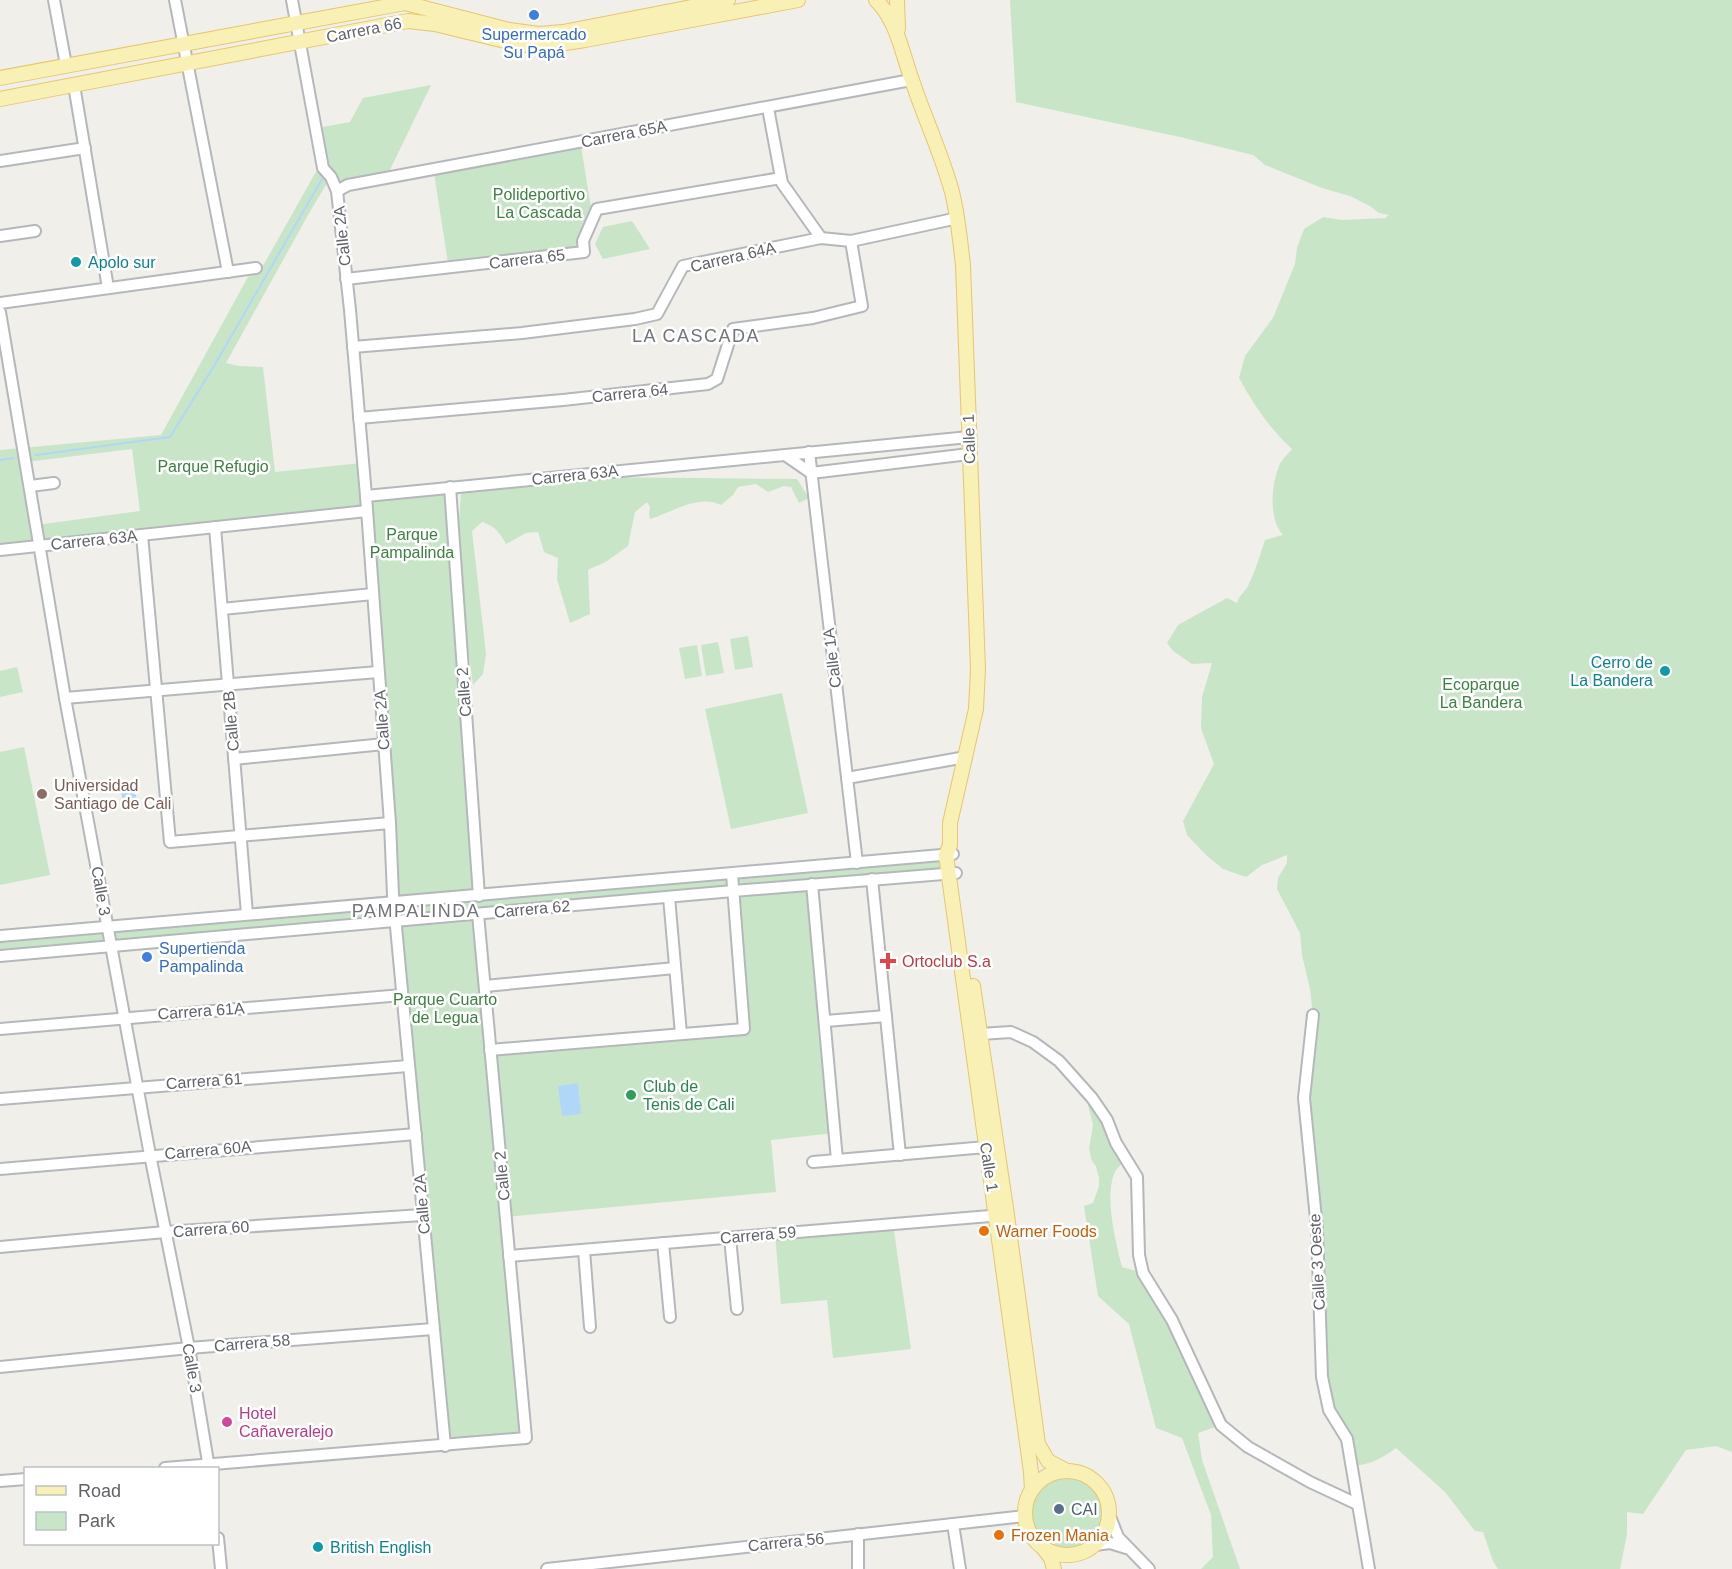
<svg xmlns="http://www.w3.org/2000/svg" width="1732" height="1569" viewBox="0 0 1732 1569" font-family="Arial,sans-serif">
	<rect width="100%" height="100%" fill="#f0efe9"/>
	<g fill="#c8e5c8" fill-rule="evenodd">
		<path d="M1010,0H1732V1452L1716,1446L1686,1450L1643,1514L1627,1512V1534L1620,1569H1498L1493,1561L1483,1532L1475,1531L1445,1492L1396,1448C1381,1459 1370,1465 1351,1466L1347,1439L1329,1410L1304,1098L1313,1015L1310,989L1302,955L1300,933L1277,889L1278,878L1287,863V855L1262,865L1246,877L1223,869L1206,855L1187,835L1183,821L1214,764L1201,728L1202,697L1212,663L1192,664L1173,651L1167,643L1178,625L1227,598L1237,603C1239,595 1244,593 1248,586C1255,572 1260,555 1265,540L1283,535C1269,519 1271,488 1278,469C1280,461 1287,455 1292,449C1269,428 1254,405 1239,378L1245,356L1273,318L1295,264L1297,248L1304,229L1323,217L1342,220L1385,218L1389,215L1379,213L1370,206L1350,196L1322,188L1265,165L1253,155L1180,137L1016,102Z"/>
		<path d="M431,85L386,178L337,191L330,178L308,215L226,363L239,366L263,367L275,472L362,463L366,496L450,487L479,896L946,855L948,874L812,884L834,1133L771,1140L776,1192L506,1217L526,1438L445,1446L396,921L0,956V936L394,902L367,511L0,550V450L161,435L248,277L259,273L322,161L317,128L350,122L363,98ZM132,449L140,511L36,525L26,462ZM732,891L744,1029L491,1050L478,914Z"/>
		<polygon points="581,146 591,208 578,239 576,247 448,263 434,173"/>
		<polygon points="632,221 650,249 603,259 595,244 603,227"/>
		<path d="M600,477L797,479L809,498L799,503L791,487L784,486L768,492L756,484L738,487L733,495L721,505C698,494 673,512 650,519L649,514L650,507L647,502L635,512L628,546C622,550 617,554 611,558C606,563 595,566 588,570L590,614L570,623L557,579L558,558L544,552L538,532L526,533L506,544C500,533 495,526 482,522L472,531L486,654L483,674L473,685L465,625L458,537L461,492Z"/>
		<polygon points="748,636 753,667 735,670 730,639"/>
		<polygon points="718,642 724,673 706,676 701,645"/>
		<polygon points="697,645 702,676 685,679 679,648"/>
		<polygon points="17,667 23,692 0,697 0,671"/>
		<polygon points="782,693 808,813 731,829 705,709"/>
		<polygon points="24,747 50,875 0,885 0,752"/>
		<path d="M1085,1093L1126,1159C1123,1163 1119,1166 1116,1170C1103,1193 1116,1243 1122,1267L1143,1273L1221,1425L1198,1433L1202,1460L1240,1569H1201L1213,1557L1211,1515L1182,1438L1156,1428L1129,1324L1098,1296L1084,1206L1093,1203L1099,1186V1178L1096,1166L1092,1161L1089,1149L1093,1125Z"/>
		<polygon points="893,1224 911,1349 833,1358 827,1300 781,1304 775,1234"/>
		<circle cx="1067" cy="1513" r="42"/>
	</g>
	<g fill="#b1d7f8">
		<polygon points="132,781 134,794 136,795 137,802 123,804 120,783"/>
		<polygon points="578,1083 581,1114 562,1116 558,1086"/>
	</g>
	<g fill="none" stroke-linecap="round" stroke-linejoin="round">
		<g stroke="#b1d7f8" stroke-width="2">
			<polyline points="36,455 170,437 214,366 322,179"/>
			<polyline points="0,460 14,458"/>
		</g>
		<g stroke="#b5b8bb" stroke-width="14">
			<g id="minor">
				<polyline points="54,0 66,65"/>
				<polyline points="175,0 228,272"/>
				<polyline points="292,0 323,168 331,177 337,191 350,310 366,496 390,823 393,895 445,1446"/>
				<polyline points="74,85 108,288"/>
				<polyline points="768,108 782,183 821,238"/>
				<polyline points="0,161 85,148"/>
				<polyline points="337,191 348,185 911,80"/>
				<polyline points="0,236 35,231"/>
				<polyline points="346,279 584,252 583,241 597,209 781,178"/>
				<polyline points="0,303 256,268"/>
				<polyline points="0,312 65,698 150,1155 189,1348 209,1468"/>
				<polyline points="353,347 522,333 635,319 657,314 683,266 821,238 851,241 958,218"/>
				<polyline points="359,418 563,400 708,384 717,379 733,329 813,318 862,306 851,241"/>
				<polyline points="809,452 857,863"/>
				<polyline points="785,455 811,473 969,454"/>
				<polyline points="30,486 54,483"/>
				<polyline points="450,487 479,896"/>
				<polyline points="366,496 969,437"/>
				<polyline points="215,527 247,914"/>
				<polyline points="142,535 170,842 390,823"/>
				<polyline points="0,550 367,511"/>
				<polyline points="222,609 373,594"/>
				<polyline points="65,698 378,672"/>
				<polyline points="234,759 384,744"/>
				<polyline points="847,778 966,757"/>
				<polyline points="872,879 900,1155"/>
				<polyline points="812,884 837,1160 986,1147"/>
				<polyline points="669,897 681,1034"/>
				<polyline points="0,936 953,854"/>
				<polyline points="0,956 733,891 956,873"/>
				<polyline points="485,986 675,968"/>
				<polyline points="1313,1015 1304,1098 1317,1229 1322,1377 1329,1410 1347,1439 1369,1569"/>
				<polyline points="826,1021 886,1016"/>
				<polyline points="0,1029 402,995"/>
				<polyline points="980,1034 1011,1032 1033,1042 1059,1061 1092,1098 1107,1120 1116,1143 1137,1177 1139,1255 1143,1273 1172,1320 1221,1425 1248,1447 1310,1482 1357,1504"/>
				<polyline points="490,1050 744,1029 732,874"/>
				<polyline points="0,1099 408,1066"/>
				<polyline points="813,1162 837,1160"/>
				<polyline points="0,1169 416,1134"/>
				<polyline points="730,1238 737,1309"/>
				<polyline points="663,1243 670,1317"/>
				<polyline points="0,1247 165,1232 422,1215"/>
				<polyline points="584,1250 590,1327"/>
				<polyline points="509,1256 1002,1215"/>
				<polyline points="0,1367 189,1348 433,1329"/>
				<polyline points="165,1468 526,1438 478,914"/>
				<polyline points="0,1481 26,1479"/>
				<polyline points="1109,1514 1118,1537 1149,1569"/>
				<polyline points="953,1524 960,1569"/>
				<polyline points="858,1534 858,1569"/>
				<polyline points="218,1538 221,1569"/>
				<polyline points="1095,1545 1110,1543 1126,1548"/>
				<polyline points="547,1569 1025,1516"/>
			</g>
		</g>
		<g stroke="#e6c76b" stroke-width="16">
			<g id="major">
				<path d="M876,0C898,22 902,54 913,83C925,119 942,155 952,192C958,216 960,240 963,265L978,669L976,709L950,823V845L946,855L1031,1472L1032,1490"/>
				<polyline points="897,0 898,29"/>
				<polyline points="0,78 405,3 509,30 539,34 563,32 728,0"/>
				<polyline points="0,99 408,21 435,24 509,42 539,47 585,40 798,0"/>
				<polyline points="973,986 1007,1215 1038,1444 1048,1461 1067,1471"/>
				<circle cx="1067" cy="1513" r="42"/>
				<polyline points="1044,1549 1051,1558 1054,1569"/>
			</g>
		</g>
		<use href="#minor" stroke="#fff" stroke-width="10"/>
		<use href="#major" stroke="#f9f0b5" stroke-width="14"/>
	</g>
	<g fill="#3f7fe0" stroke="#fff" stroke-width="2">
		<circle cx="534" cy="15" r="6"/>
		<circle cx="147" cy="957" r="6"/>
	</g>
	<g fill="#0f9aa8" stroke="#fff" stroke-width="2">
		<circle cx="76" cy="262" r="6"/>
		<circle cx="1665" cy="671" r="6"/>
		<circle cx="318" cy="1547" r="6"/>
	</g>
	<circle fill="#8d6e63" stroke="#fff" stroke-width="2" cx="42" cy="794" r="6"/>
	<path fill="#e0444e" stroke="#fff" stroke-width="2" d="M885 952h6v6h6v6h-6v6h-6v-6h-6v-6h6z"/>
	<circle fill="#2e9e5b" stroke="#fff" stroke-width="2" cx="631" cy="1095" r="6"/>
	<g fill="#e8710a" stroke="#fff" stroke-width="2">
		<circle cx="984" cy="1231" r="6"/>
		<circle cx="999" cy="1535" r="6"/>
	</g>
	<circle fill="#d1479c" stroke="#fff" stroke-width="2" cx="227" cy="1422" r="6"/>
	<circle fill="#5c6f8a" stroke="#fff" stroke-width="2" cx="1059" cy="1509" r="6"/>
	<g text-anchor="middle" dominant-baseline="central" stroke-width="5" stroke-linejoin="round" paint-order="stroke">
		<g font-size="16" fill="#606367" stroke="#fff">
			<text transform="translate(364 30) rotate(-11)">Carrera 66</text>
			<text transform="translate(624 134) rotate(-11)">Carrera 65A</text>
			<text transform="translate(342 236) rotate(-96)">Calle 2A</text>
			<text transform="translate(733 257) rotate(-13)">Carrera 64A</text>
			<text transform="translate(527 259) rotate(-7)">Carrera 65</text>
			<text transform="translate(630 393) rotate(-6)">Carrera 64</text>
			<text transform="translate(969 439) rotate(-92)">Calle 1</text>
			<text transform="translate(575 475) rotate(-6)">Carrera 63A</text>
			<text transform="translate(94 540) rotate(-6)">Carrera 63A</text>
			<text transform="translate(832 658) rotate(-97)">Calle 1A</text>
			<text transform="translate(464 692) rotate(-94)">Calle 2</text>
			<text transform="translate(382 720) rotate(-94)">Calle 2A</text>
			<text transform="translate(231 721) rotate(-95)">Calle 2B</text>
			<text transform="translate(101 891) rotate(80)">Calle 3</text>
			<text transform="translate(532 909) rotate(-5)">Carrera 62</text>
			<text transform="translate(201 1011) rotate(-4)">Carrera 61A</text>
			<text transform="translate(204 1081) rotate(-4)">Carrera 61</text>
			<text transform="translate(208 1150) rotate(-5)">Carrera 60A</text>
			<text transform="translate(989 1167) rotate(81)">Calle 1</text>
			<text transform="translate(502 1176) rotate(-95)">Calle 2</text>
			<text transform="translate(422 1204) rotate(-95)">Calle 2A</text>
			<text transform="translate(211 1229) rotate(-4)">Carrera 60</text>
			<text transform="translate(758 1235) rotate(-5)">Carrera 59</text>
			<text transform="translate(1317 1262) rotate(-93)">Calle 3 Oeste</text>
			<text transform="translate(252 1343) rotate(-5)">Carrera 58</text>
			<text transform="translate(192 1368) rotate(80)">Calle 3</text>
			<text transform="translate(786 1542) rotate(-6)">Carrera 56</text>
		</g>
		<g font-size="16" fill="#366cbe" stroke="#fff">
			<text x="534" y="34">Supermercado<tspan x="534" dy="18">Su Papá</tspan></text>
			<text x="159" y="948" text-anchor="start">Supertienda<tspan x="159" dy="18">Pampalinda</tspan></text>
		</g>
		<g font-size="16" fill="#3d8141" stroke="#fff">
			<text x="539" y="194">Polideportivo<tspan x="539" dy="18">La Cascada</tspan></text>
			<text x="213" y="466">Parque Refugio</text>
			<text x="412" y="534">Parque<tspan x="412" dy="18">Pampalinda</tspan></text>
			<text x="1481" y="684">Ecoparque<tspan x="1481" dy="18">La Bandera</tspan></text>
			<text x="445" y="999">Parque Cuarto<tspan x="445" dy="18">de Legua</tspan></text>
		</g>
		<g font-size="16" fill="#0d838f" stroke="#fff" text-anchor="start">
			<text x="88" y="262">Apolo sur</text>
			<text x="1653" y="662" text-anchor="end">Cerro de<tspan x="1653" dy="18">La Bandera</tspan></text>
			<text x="330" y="1547">British English</text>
		</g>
		<g font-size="16" fill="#785e54" stroke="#fff" text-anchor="start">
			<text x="54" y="785">Universidad<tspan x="54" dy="18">Santiago de Cali</tspan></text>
		</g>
		<g font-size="16" fill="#be3a42" stroke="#fff" text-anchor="start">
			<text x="902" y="961">Ortoclub S.a</text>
		</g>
		<g font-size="16" fill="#27864d" stroke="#fff" text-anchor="start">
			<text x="643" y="1086">Club de<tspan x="643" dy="18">Tenis de Cali</tspan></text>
		</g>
		<g font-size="16" fill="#c56008" stroke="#fff" text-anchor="start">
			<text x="996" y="1231">Warner Foods</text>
			<text x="1011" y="1535">Frozen Mania</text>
		</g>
		<g font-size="16" fill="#b23c85" stroke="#fff" text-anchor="start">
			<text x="239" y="1413">Hotel<tspan x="239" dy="18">Cañaveralejo</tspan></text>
		</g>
		<g font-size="16" fill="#4e5e75" stroke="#fff" text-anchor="start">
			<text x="1071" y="1509">CAI</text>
		</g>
		<g font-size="18" letter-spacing="1.5" fill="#717579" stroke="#fff">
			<text x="696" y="336">LA CASCADA</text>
			<text x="416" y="911">PAMPALINDA</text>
		</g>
	</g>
	<rect x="24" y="1467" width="195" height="78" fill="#ffffff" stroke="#bfc1c2" stroke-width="1.5"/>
	<rect x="36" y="1486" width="30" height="9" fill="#f9f0b5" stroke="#bfc1c2" stroke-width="1.5"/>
	<text x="78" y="1497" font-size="18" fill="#606367">Road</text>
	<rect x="36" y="1512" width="30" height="18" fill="#c8e5c8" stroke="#bfc1c2" stroke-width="1.5"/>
	<text x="78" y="1527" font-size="18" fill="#606367">Park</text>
</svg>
